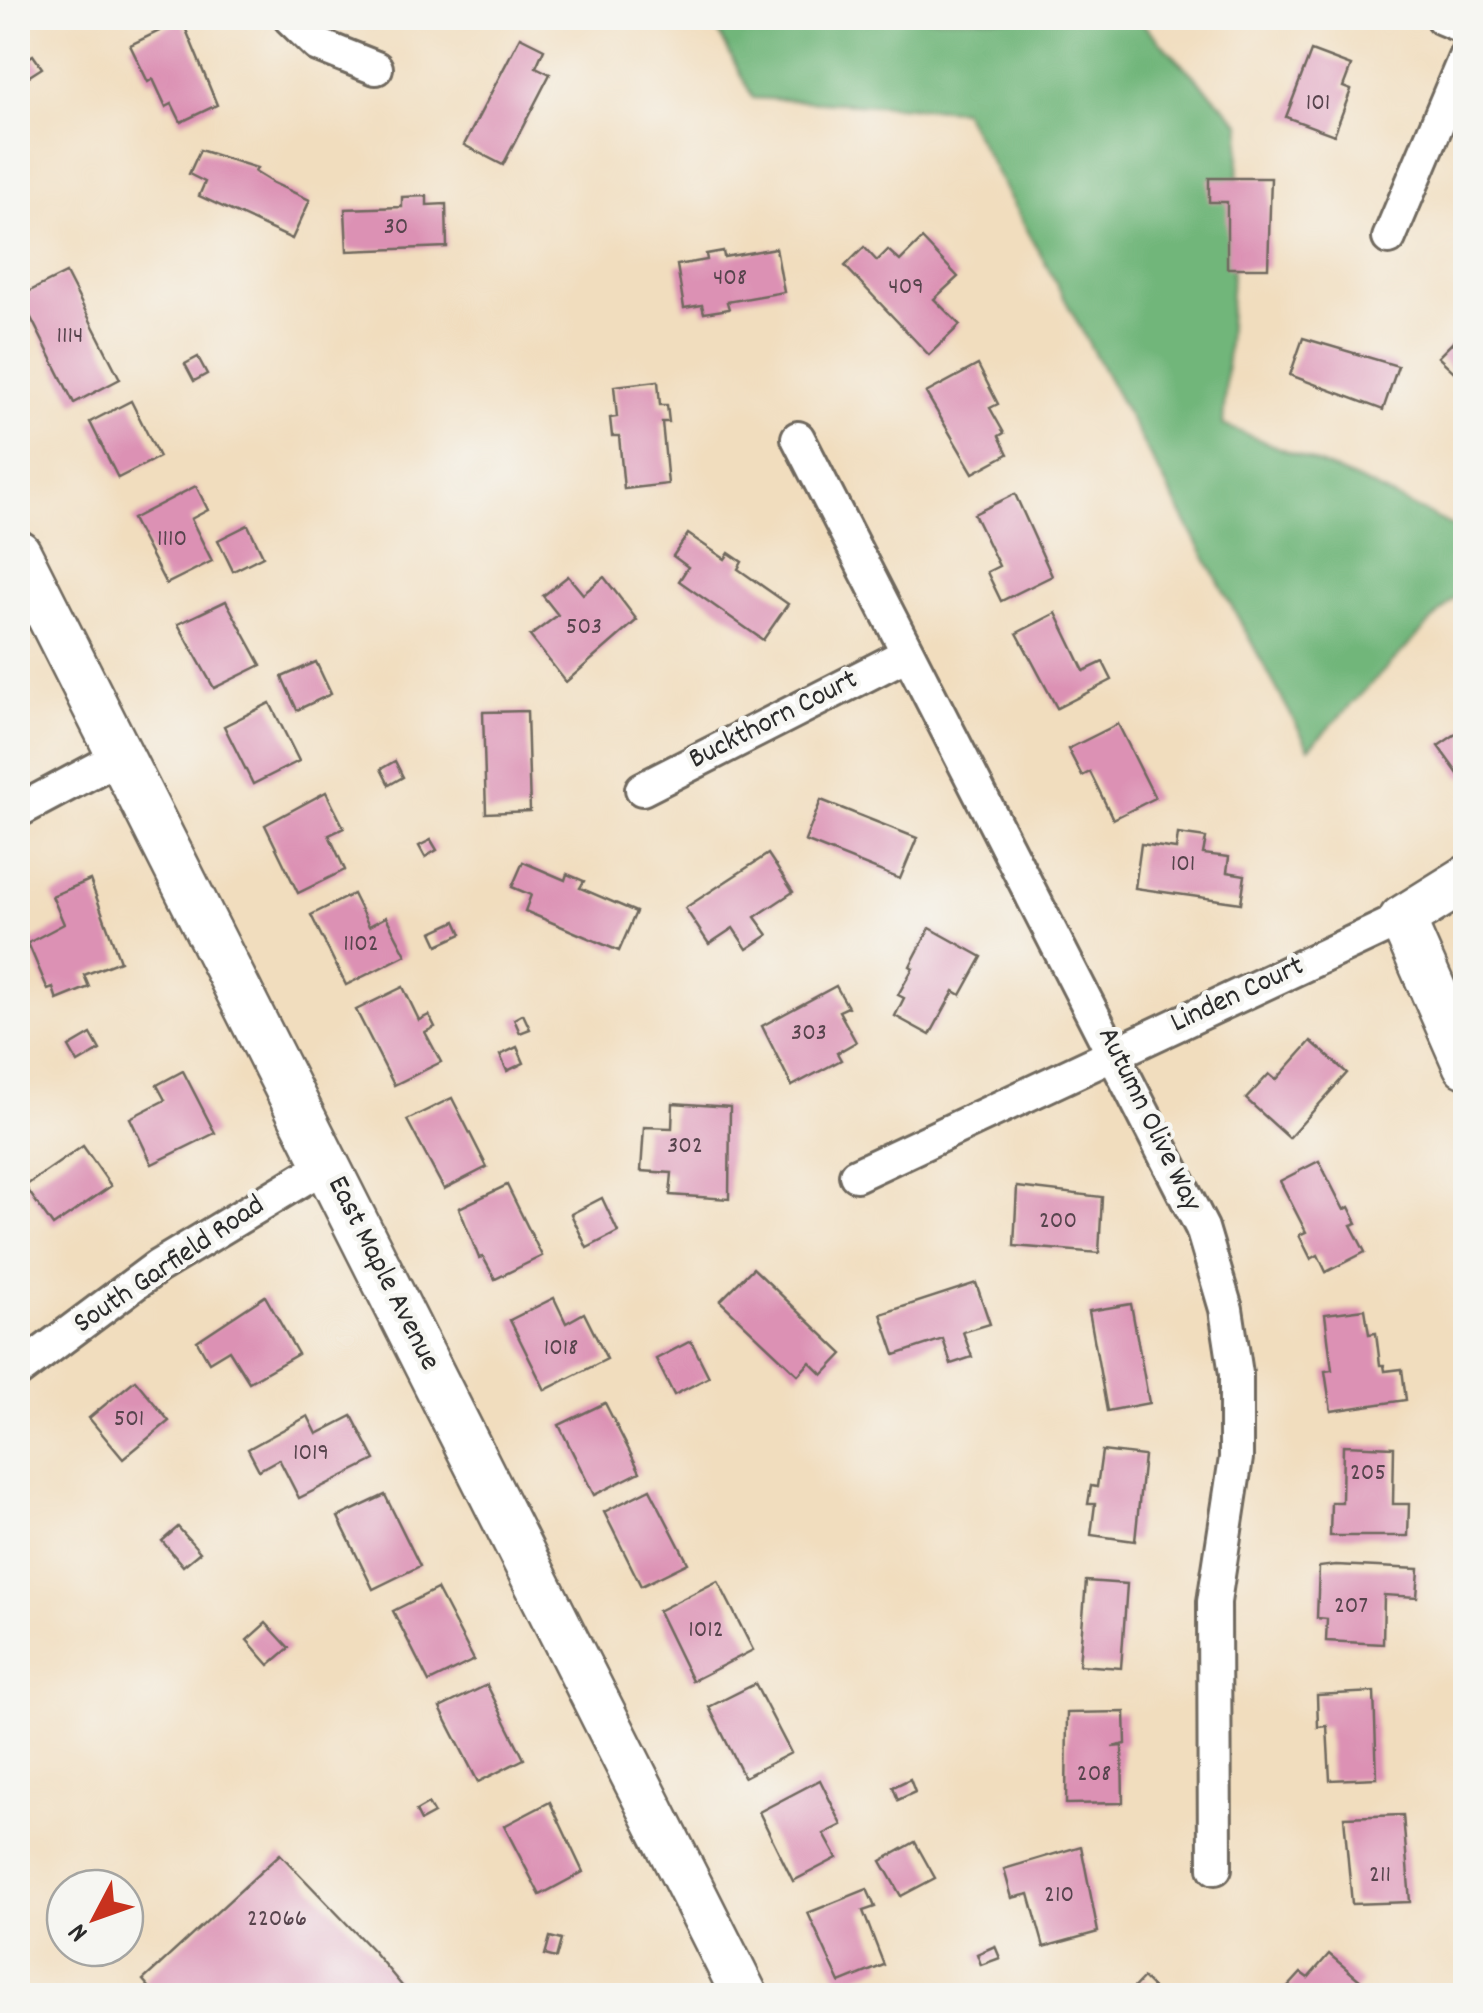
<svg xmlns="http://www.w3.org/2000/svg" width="1483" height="2013" viewBox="0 0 1483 2013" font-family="Dekko,sans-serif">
	<rect width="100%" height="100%" fill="#f6f6f2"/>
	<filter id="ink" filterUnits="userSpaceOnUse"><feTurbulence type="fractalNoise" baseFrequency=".01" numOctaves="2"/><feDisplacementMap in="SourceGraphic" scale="20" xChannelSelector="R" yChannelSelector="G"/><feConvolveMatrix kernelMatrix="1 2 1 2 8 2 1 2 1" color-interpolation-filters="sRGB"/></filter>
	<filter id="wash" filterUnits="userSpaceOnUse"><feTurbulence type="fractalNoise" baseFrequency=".0048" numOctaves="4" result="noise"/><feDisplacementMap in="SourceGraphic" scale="40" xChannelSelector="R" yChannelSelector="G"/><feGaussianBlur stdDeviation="2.25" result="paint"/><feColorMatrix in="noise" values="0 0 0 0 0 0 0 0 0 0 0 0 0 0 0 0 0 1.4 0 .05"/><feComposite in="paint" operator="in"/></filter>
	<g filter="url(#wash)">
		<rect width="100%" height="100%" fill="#f1ddbe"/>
		<polygon fill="#71b67a" stroke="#4e7052" stroke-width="2.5" points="711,18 1137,18 1241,124 1223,425 1354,478 1465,532 1465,587 1309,748 962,110 753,98"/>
		<g id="blocks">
			<g fill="#dc91b4">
				<polygon points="182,20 217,105 181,122 172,104 166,107 153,79 148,82 130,45"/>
				<polygon points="520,37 544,49 536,67 550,74 503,165 464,145"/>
				<polygon points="1311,51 1351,66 1343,87 1351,90 1334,135 1286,117"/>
				<polygon points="33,55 42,68 23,80 18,65"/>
				<polygon points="200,150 257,168 255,172 273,183 310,200 292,239 199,196 205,182 189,174"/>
				<polygon points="1209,178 1271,178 1268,268 1227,268 1227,202 1209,202"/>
				<polygon points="18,182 29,205 18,210"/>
				<polygon points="427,196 427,205 446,204 447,247 347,251 345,209 402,207 402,197"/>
				<polygon points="922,239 958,277 934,299 960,325 929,355 845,266 864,247 877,261 888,250 900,261"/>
				<polygon points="776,248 784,292 727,302 729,309 704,313 702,305 684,308 677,265 707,260 706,254 723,251 724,257"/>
				<polygon points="66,273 120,379 74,403 20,296"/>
				<polygon points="1466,329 1466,383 1438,357"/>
				<polygon points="1303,338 1398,366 1383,410 1290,375"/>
				<polygon points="198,357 207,374 194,381 185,364"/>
				<polygon points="978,365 998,404 990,408 1004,433 999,436 1008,454 973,473 926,393"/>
				<polygon points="658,381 660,405 667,405 669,422 662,422 668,484 624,489 619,436 612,436 610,418 617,417 614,386"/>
				<polygon points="131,401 159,457 118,478 90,422"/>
				<polygon points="196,486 208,510 191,519 212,561 166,584 132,519"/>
				<polygon points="1015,494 1052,576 1001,601 987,572 999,566 974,514"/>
				<polygon points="248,525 263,556 233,571 218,540"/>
				<polygon points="688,534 725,559 729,553 742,562 738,569 788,604 763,640 679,581 688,567 673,556"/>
				<polygon points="568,576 583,594 604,577 637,620 566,682 530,636 558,615 543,596"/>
				<polygon points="226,601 261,665 214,688 178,624"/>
				<polygon points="1056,613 1084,671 1103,662 1112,680 1057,708 1017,633"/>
				<polygon points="316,662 331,694 297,710 282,677"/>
				<polygon points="270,703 299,761 253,784 224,726"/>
				<polygon points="527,711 530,811 486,813 483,712"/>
				<polygon points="1118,724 1155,798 1113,819 1090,772 1082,776 1068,749"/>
				<polygon points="1466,727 1466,775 1461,778 1438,746"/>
				<polygon points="395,761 403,777 389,785 381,769"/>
				<polygon points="326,792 344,828 329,835 345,870 298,893 265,825"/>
				<polygon points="821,800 917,838 900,879 805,841"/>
				<polygon points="1178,834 1206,838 1203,854 1229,857 1227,872 1245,875 1241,903 1135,888 1141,844 1176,849"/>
				<polygon points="431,840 437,850 425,857 419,846"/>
				<polygon points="768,854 793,892 755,917 768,935 747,949 733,928 709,944 685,908"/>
				<polygon points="523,862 565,880 567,874 584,881 580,888 636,912 619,951 525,911 531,895 512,887"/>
				<polygon points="90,880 120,961 84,975 89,987 57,1000 53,988 48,990 28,943 64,924 52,896"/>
				<polygon points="353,894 369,926 386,917 406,955 346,985 311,915"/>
				<polygon points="456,921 462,934 438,945 432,932"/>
				<polygon points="930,928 982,957 961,995 954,991 930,1035 895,1016 904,998 898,995 913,968 910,966"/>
				<polygon points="836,986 848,1007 839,1011 856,1042 837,1053 841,1060 792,1086 762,1026"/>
				<polygon points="403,987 419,1020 429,1015 435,1027 425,1032 441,1062 394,1085 356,1010"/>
				<polygon points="523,1014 530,1029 520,1033 514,1019"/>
				<polygon points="91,1034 100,1050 78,1063 69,1047"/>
				<polygon points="1311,1041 1347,1073 1289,1138 1246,1099 1269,1074 1276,1080"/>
				<polygon points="517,1047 524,1063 507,1071 500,1055"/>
				<polygon points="183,1071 215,1133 152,1164 130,1118 165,1100 157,1085"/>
				<polygon points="452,1098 487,1167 444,1189 407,1120"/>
				<polygon points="673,1103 730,1107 729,1199 670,1195 672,1173 641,1171 644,1127 672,1128"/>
				<polygon points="83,1146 111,1186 53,1226 25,1186"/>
				<polygon points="1319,1161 1344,1210 1349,1207 1357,1223 1351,1225 1365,1252 1326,1272 1318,1255 1311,1259 1299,1235 1306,1232 1280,1181"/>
				<polygon points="507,1185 542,1256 495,1279 483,1257 479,1258 459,1208"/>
				<polygon points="1017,1187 1102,1197 1099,1253 1014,1246"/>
				<polygon points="602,1198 618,1232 587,1248 571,1214"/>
				<polygon points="753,1268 843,1354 823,1375 810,1362 798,1375 720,1301"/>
				<polygon points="976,1283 990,1324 963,1332 972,1357 951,1364 943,1339 895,1355 881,1314"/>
				<polygon points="265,1296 298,1354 249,1382 229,1350 209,1362 197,1341"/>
				<polygon points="554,1298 566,1323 584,1313 607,1359 545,1390 510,1320"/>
				<polygon points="1131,1304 1149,1403 1107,1411 1089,1311"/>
				<polygon points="1365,1309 1369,1334 1376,1333 1380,1365 1384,1365 1385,1371 1402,1369 1406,1400 1331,1411 1325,1371 1332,1370 1325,1314"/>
				<polygon points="691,1341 709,1377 674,1395 656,1359"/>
				<polygon points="135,1380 169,1421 123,1459 89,1418"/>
				<polygon points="605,1403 640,1472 594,1495 559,1425"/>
				<polygon points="308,1416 317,1434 352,1416 375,1460 299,1498 279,1459 259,1470 248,1449"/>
				<polygon points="1343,1445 1394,1447 1393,1504 1409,1504 1408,1536 1330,1536 1331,1502 1342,1502"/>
				<polygon points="1102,1451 1144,1456 1135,1541 1091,1535 1095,1504 1088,1504 1091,1486 1097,1487"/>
				<polygon points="650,1489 688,1563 641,1586 604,1512"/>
				<polygon points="385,1495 420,1566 373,1589 338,1517"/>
				<polygon points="178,1527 200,1552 183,1566 162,1541"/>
				<polygon points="1336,1565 1419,1569 1417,1597 1384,1595 1383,1644 1326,1641 1327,1619 1317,1618 1319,1567"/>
				<polygon points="718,1581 753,1650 692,1681 658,1611"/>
				<polygon points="1086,1581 1127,1584 1121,1668 1079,1665"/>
				<polygon points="437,1589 474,1660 429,1682 393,1611"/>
				<polygon points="266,1623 289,1648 269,1665 247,1640"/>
				<polygon points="755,1684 791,1753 744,1777 709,1707"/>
				<polygon points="487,1685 524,1759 478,1782 440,1708"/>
				<polygon points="1374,1692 1377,1778 1330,1780 1327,1726 1318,1727 1317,1695"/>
				<polygon points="1125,1712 1126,1744 1112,1747 1122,1746 1123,1803 1066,1804 1067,1713"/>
				<polygon points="910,1779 915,1792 898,1800 893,1787"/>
				<polygon points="820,1780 842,1825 824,1834 837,1858 793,1881 759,1812"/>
				<polygon points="550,1802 583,1872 540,1895 504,1826"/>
				<polygon points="428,1804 434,1814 421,1821 416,1811"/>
				<polygon points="1403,1815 1410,1902 1352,1904 1344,1817"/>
				<polygon points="915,1842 935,1878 901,1896 881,1861"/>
				<polygon points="1081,1846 1098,1932 1044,1947 1029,1894 1012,1898 1004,1869"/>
				<polygon points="280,1854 373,1951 408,1993 406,1996 157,1996 143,1980"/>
				<polygon points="867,1889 875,1907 863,1911 884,1965 840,1983 808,1913"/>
				<polygon points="550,1937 561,1940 556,1958 545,1955"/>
				<polygon points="995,1946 1000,1958 981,1965 977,1954"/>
				<polygon points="1329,1954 1362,1982 1350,1996 1280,1996 1301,1973 1308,1978"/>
				<polygon points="1143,1978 1161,1996 1126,1996"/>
			</g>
		</g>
	</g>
	<g filter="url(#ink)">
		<use href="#blocks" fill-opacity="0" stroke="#70695e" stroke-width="2.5"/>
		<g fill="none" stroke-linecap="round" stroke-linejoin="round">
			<g stroke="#70695e" stroke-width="38">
				<g id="street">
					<polyline points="290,18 318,45 376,68"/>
					<polyline points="1442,18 1466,28"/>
					<polyline points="1389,238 1466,55"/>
					<polyline points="798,438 1202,1228 1226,1309 1236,1374 1236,1458 1214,1602 1215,1868"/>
					<polyline points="642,789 907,654"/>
					<polyline points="18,811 121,756"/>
					<polyline points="856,1175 1402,919"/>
					<polyline points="18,1371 157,1267 326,1165"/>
				</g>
			</g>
			<g stroke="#70695e" stroke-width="50">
				<g id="secondary">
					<polyline points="18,553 745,1996"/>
					<polyline points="1466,879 1402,919 1466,1065"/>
				</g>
			</g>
			<use href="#street" stroke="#fff" stroke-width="32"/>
			<use href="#secondary" stroke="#fff" stroke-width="45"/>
		</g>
	</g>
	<g text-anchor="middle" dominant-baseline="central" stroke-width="9" stroke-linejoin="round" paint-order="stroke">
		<g font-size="25" fill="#57444d">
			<text x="1318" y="104">101</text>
			<text x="396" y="228">30</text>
			<text x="730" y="279">408</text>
			<text x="906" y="288">409</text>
			<text x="70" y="337">1114</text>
			<text x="172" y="540">1110</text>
			<text x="584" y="628">503</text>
			<text x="1183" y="865">101</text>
			<text x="361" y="945">1102</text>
			<text x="809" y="1034">303</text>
			<text x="685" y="1147">302</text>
			<text x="1058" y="1222">200</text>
			<text x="561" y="1349">1018</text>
			<text x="129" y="1420">501</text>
			<text x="311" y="1454">1019</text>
			<text x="1368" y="1474">205</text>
			<text x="1351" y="1607">207</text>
			<text x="706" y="1631">1012</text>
			<text x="1094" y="1775">208</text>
			<text x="1380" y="1876">211</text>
			<text x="1059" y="1896">210</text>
			<text x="277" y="1920">22066</text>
		</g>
		<g font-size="30" fill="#2b2b2b" stroke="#f6f6f2">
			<text transform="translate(774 721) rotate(-27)">Buckthorn Court</text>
			<text transform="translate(1238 996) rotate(-25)">Linden Court</text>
			<text transform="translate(1148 1120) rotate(64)">Autumn Olive Way</text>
			<text transform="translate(170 1266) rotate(-34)">South Garfield Road</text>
			<text transform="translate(382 1274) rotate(63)">East Maple Avenue</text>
		</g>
	</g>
	<rect width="1483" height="2013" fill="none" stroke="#f6f6f2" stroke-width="60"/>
	<g transform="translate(95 1918) rotate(229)"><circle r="48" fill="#f6f6f2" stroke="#a5a5a2" stroke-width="2.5"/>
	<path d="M0-8L18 38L0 25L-18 38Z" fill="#c8321e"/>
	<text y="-15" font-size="28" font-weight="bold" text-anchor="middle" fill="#2b2b2b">N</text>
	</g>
</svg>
